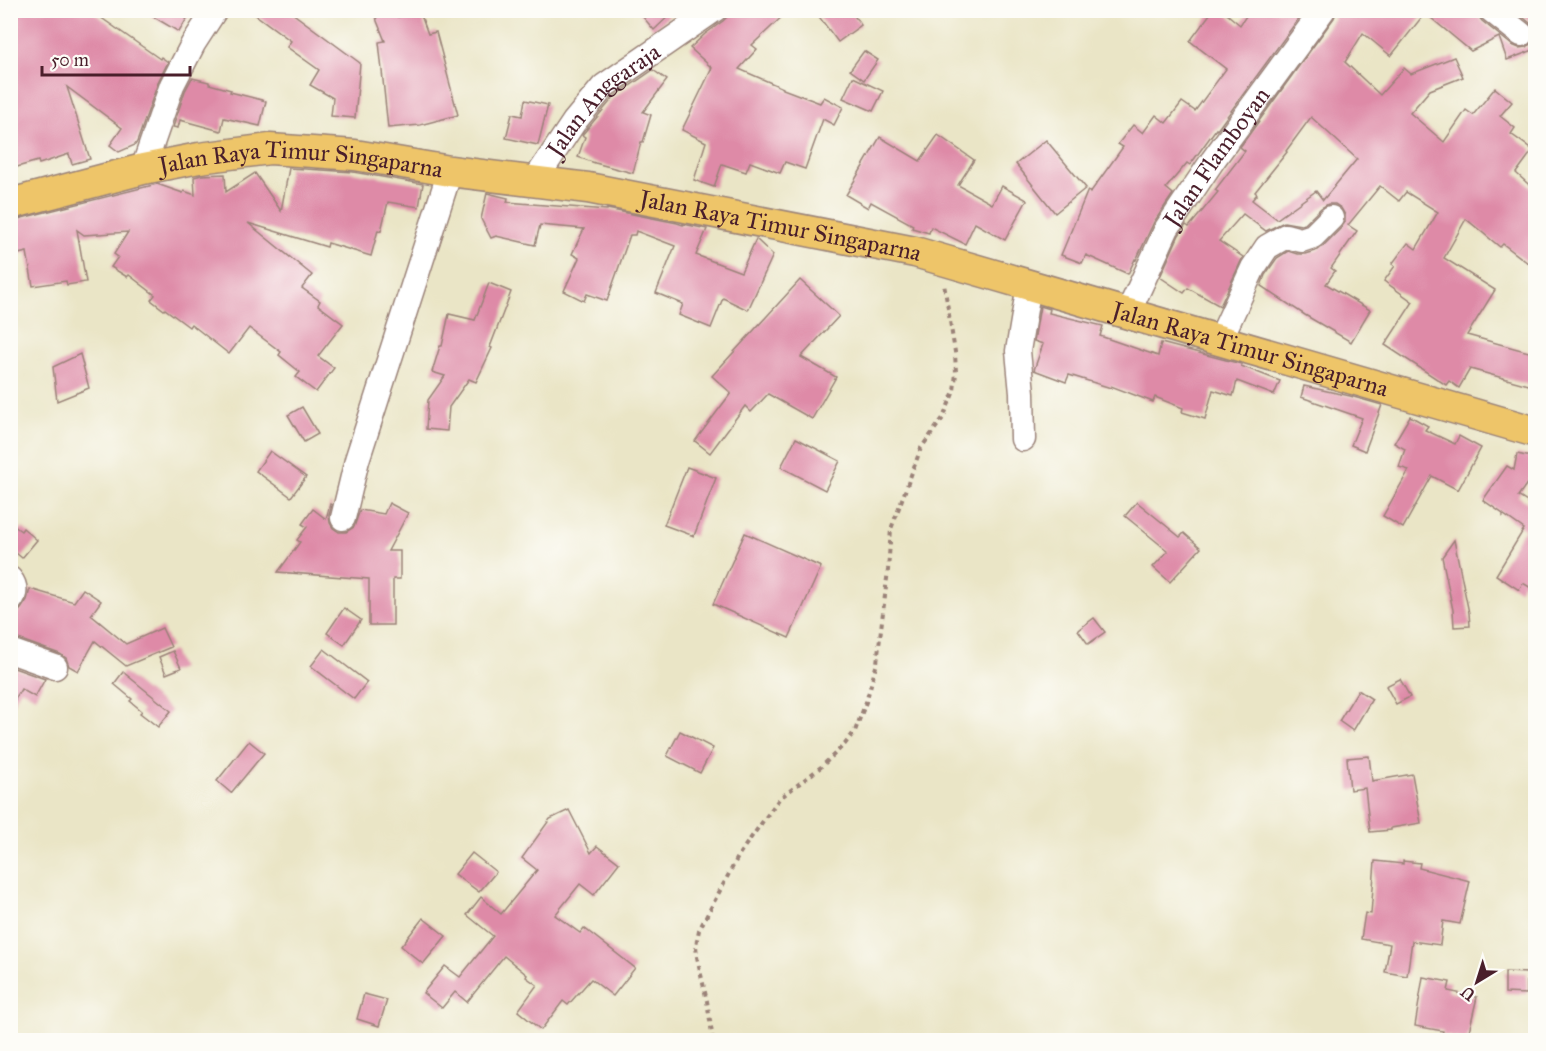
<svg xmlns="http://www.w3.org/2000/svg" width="1546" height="1051" viewBox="0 0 1546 1051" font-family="'IM FELL Great Primer',serif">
	<rect width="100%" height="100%" fill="#fdfcf7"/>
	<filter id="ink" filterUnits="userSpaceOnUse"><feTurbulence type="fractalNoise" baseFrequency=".0167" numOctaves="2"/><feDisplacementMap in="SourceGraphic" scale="12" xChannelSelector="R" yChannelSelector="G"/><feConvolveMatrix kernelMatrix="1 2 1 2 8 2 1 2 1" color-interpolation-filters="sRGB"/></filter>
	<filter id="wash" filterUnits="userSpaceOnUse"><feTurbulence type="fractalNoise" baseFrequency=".008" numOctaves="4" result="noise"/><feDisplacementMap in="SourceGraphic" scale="24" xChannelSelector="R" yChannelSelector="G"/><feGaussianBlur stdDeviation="1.35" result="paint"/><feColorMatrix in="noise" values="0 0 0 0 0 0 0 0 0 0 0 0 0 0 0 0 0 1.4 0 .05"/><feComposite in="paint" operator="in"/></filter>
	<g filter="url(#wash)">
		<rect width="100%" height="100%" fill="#eae5c6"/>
		<g id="blocks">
			<g fill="#de8aa7" fill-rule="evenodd">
				<polygon points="10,10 90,10 160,59 161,57 168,62 159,80 137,142 135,145 119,152 110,145 122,128 67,87 90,159 72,164 69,154 39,164 38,161 10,169"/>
				<polygon points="142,10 192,10 179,32"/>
				<polygon points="249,10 288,10 360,63 355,118 331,116 333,98 310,85 319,70 287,47 291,41"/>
				<polygon points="375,10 395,10 398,17 419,10 428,34 436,32 458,115 420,125 388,128 379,42 385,41 377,21"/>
				<polygon points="637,10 675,10 654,30"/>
				<polygon points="728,10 789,10 752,45 757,49 739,69 783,88 783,89 820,103 824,97 843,107 834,125 823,119 805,169 785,162 780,173 750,162 746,172 722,164 714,187 694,180 706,142 682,130 712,68 690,48 705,34 723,21 727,17"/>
				<polygon points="814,10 850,10 861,25 838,42"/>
				<polygon points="1213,10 1222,10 1240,25 1250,10 1305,10 1217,130 1216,129 1190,165 1187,163 1166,188 1173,194 1154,222 1136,260 1135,259 1128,274 1086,255 1082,263 1061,255 1088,190 1090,193 1123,147 1118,144 1133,125 1143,133 1156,115 1166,123 1182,102 1195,111 1226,69 1190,41"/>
				<path d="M1337,10H1477L1478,16L1482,21L1512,45L1519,48L1527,47L1532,42L1535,36L1534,29L1530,23L1514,10H1536V49L1507,60L1499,37L1471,51L1425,13L1391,56L1363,33L1345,62L1380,95L1404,68L1411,74L1454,57L1463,77L1430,90L1410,113L1444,142L1466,110L1473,115L1495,88L1512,102L1500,116L1515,128L1511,134L1533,150L1516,173L1536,191V269L1503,244L1500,247L1466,219L1444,258L1495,290L1467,335L1536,354V387L1470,369L1459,388L1449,381L1446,385L1385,345L1413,302L1384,281L1395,266L1392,264L1408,243L1416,249L1438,212L1406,192L1399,201L1380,186L1348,225L1357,231L1331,268L1335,271L1326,284L1370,310L1351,342L1305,315L1261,286L1265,275L1277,258L1288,251L1297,254H1305L1318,250L1323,246L1341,228L1345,222V215L1341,208L1335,204H1328L1321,208L1305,224L1301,225L1284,222L1266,231L1243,214L1219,241L1243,257L1220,306L1188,288L1184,293L1160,277L1179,235L1186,225L1189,227L1218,192L1215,190L1245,151L1240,147L1334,18ZM1311,117L1357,159L1323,200L1316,191L1277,219L1252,200L1257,194L1255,192L1287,152L1286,151Z"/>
				<polygon points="864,51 878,60 864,80 850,70"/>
				<polygon points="653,70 667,80 643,112 651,115 643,142 641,142 633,173 595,163 578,157 585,137 582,135 614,97"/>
				<polygon points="853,77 883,91 873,111 843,98"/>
				<polygon points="192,78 209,82 209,84 231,90 230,92 266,101 260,126 224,118 221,131 180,120 178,128 173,127 185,91"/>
				<polygon points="525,100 548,105 538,145 506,138 512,114 522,116"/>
				<polygon points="938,135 974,160 958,185 992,204 1002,186 1027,200 1005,240 975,223 965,244 931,227 929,233 912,228 913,225 871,202 868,208 846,195 880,137 920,161"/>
				<polygon points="1046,140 1086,188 1055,213 1016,164"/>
				<polygon points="289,168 353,172 423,184 419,207 388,202 381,231 378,230 371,256 328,243 327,247 248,223 312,275 302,288 320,301 318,305 343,324 318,356 334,368 316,392 296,377 300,372 279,355 281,352 249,328 229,354 191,324 189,327 165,309 164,310 151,300 155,295 129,275 127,277 111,267 118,257 114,254 128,232 84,235 77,230 86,282 67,285 66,281 33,286 27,252 10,256 10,221 157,184 183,193 184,191 195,195 194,177 202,175 225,174 226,192 255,173 281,211"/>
				<polygon points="487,193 508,198 507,202 607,210 607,209 677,223 683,225 683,224 707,229 696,255 741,272 756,239 773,255 748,310 723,298 711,328 679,315 683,304 656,293 675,246 636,231 635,235 630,235 607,301 587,294 584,301 564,291 579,258 572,254 584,229 540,225 535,245 496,236 491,238 481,219"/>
				<polygon points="800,280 839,316 801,357 836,377 812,419 768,394 751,412 745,406 710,453 695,441 731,393 712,376"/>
				<polygon points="489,283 511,292 490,347 492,348 476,382 469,379 449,407 447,431 426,429 428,400 445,376 432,372 440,346 442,346 449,314 475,320"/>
				<polygon points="1040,306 1050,309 1049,313 1103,326 1100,336 1158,356 1161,343 1241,364 1241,366 1280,381 1274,395 1237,381 1233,396 1213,390 1205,419 1182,412 1183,408 1155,397 1153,402 1111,386 1111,388 1069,375 1066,382 1034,370 1043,344 1034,341"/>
				<polygon points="80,354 89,388 57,401 53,367"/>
				<polygon points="1304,386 1350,396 1382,405 1365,451 1351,445 1362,418 1301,397"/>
				<polygon points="302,407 318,434 304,442 288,415"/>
				<polygon points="1410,416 1428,426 1425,430 1455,444 1459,436 1481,448 1458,490 1432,476 1403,528 1383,516 1409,470 1399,467 1405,449 1394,443"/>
				<polygon points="796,438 840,461 825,490 781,467"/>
				<polygon points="270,451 306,477 291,497 256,471"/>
				<polygon points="1517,454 1536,458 1536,471 1518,496 1536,508 1536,591 1523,583 1519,590 1496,575 1524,529 1504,515 1503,516 1503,514 1483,500 1507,466 1514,470"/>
				<polygon points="687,467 716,478 694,536 664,525"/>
				<polygon points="1137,502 1180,537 1184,533 1201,548 1170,582 1153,567 1168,551 1125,516"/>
				<polygon points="389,503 408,513 388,551 400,551 400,579 393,579 393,625 369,625 369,579 278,572 300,542 297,540 307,527 302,524 313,509 326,519 330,504 332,505 329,515 330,523 333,528 339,532 346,532 354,527 360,510 384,514"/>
				<polygon points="10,523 21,531 23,528 37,540 22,558 10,548"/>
				<polygon points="745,533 821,567 789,638 713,604"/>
				<polygon points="1454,540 1469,613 1470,626 1454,627 1453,610 1442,557"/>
				<polygon points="30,589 74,602 83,589 101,601 91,615 126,644 162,628 171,647 126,666 95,641 78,671 69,666 66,658 60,654 10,636 10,615 16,614 21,609 27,600"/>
				<polygon points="344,608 361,620 344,645 327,633"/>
				<polygon points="1094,618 1105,632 1088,644 1078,630"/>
				<polygon points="324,649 367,682 354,699 311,666"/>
				<polygon points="173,651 181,668 166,674 159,657"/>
				<polygon points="14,668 45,679 35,697 21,689 10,708 10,675"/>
				<polygon points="123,672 171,711 158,727 140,713 142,711 130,701 132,699 114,684"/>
				<polygon points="1400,679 1410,697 1396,704 1386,686"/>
				<polygon points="1358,690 1372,699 1353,731 1339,721"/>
				<polygon points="680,731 713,748 700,773 667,756"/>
				<polygon points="249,741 264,753 231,793 217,781"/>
				<polygon points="1369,756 1372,781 1412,774 1421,823 1391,828 1391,830 1370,832 1365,788 1350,790 1347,758"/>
				<polygon points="569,810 591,853 597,846 619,863 594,895 580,884 555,915 580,933 584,928 635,968 613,996 591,979 568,1005 563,1001 541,1030 518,1011 537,985 526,977 527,975 504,956 467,1002 455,992 442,1008 423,993 445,966 460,977 493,936 467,915 481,897 501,914 537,870 522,858 550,819"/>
				<polygon points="472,853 496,872 479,892 455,874"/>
				<polygon points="1375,861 1403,864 1403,861 1420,863 1419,868 1470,881 1460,924 1443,921 1440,945 1412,941 1407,976 1385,972 1390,944 1361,939 1365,913 1371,914"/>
				<polygon points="423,918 446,936 423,964 401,946"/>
				<polygon points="1505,972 1527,973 1527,994 1505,993"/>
				<polygon points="1423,977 1450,982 1448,991 1477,997 1467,1040 1442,1035 1443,1031 1415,1026"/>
				<polygon points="364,994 387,1000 379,1026 357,1019"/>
			</g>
		</g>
	</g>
	<g filter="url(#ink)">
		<use href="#blocks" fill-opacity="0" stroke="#9a8278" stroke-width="1.5"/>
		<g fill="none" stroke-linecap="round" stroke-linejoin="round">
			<g stroke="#9a8278" stroke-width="27">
				<g id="minor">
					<polyline points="1491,10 1521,34"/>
					<polyline points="143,169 172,85 193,44 215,10"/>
					<path id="s1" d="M533,183L574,122L604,86L714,10"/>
					<path id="s2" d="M1128,313L1167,228L1213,160L1323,10"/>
					<polyline points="1220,340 1253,268 1267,247 1286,236 1301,240 1313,236 1331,218"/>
					<polyline points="1023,439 1022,393 1018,351 1029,285"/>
					<polyline points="343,518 357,460 450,171"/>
					<path d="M10,579C16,586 16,594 10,601"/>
					<polyline points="10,651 55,667"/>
				</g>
			</g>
			<g stroke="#9a8278" stroke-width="33">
				<g id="major">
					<path id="s3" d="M10,204L143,169L199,158L270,149L355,155L450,171L588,188L915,252L1536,432"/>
				</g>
			</g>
			<polyline stroke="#9a8278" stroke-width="4" stroke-dasharray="4.5 4.5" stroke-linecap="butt" points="713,1040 707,1001 697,957 696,945 699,930 740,853 779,799 821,767 845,744 855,731 866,702 877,663 888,570 891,529 921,448 943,418 954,391 956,373 955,352 944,284"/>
			<use href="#minor" stroke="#fff" stroke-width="24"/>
			<use href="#major" stroke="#eec569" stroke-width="30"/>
		</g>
	</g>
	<g text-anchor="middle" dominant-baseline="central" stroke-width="6" stroke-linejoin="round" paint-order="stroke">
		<g font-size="24" fill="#4a1f2b" stroke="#fdfcf7">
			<text stroke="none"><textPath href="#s1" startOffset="110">Jalan Anggaraja</textPath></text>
			<text stroke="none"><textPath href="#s2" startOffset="180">Jalan Flamboyan</textPath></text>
			<text stroke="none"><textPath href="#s3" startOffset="297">Jalan Raya Timur Singaparna</textPath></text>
			<text stroke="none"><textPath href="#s3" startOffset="783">Jalan Raya Timur Singaparna</textPath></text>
			<text stroke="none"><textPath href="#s3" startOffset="1269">Jalan Raya Timur Singaparna</textPath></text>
		</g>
	</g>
	<rect width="1546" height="1051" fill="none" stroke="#fdfcf7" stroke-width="36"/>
	<g transform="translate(1477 982) rotate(218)" stroke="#fdfcf7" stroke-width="4.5" paint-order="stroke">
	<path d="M0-4.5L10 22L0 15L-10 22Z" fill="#4a1f2b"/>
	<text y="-9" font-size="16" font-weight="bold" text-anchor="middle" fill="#4a1f2b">U</text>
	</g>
	<path d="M42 66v9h148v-9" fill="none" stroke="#4a1f2b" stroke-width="3"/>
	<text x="51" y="66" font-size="18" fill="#4a1f2b" stroke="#fdfcf7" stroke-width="4.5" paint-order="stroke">50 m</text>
</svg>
